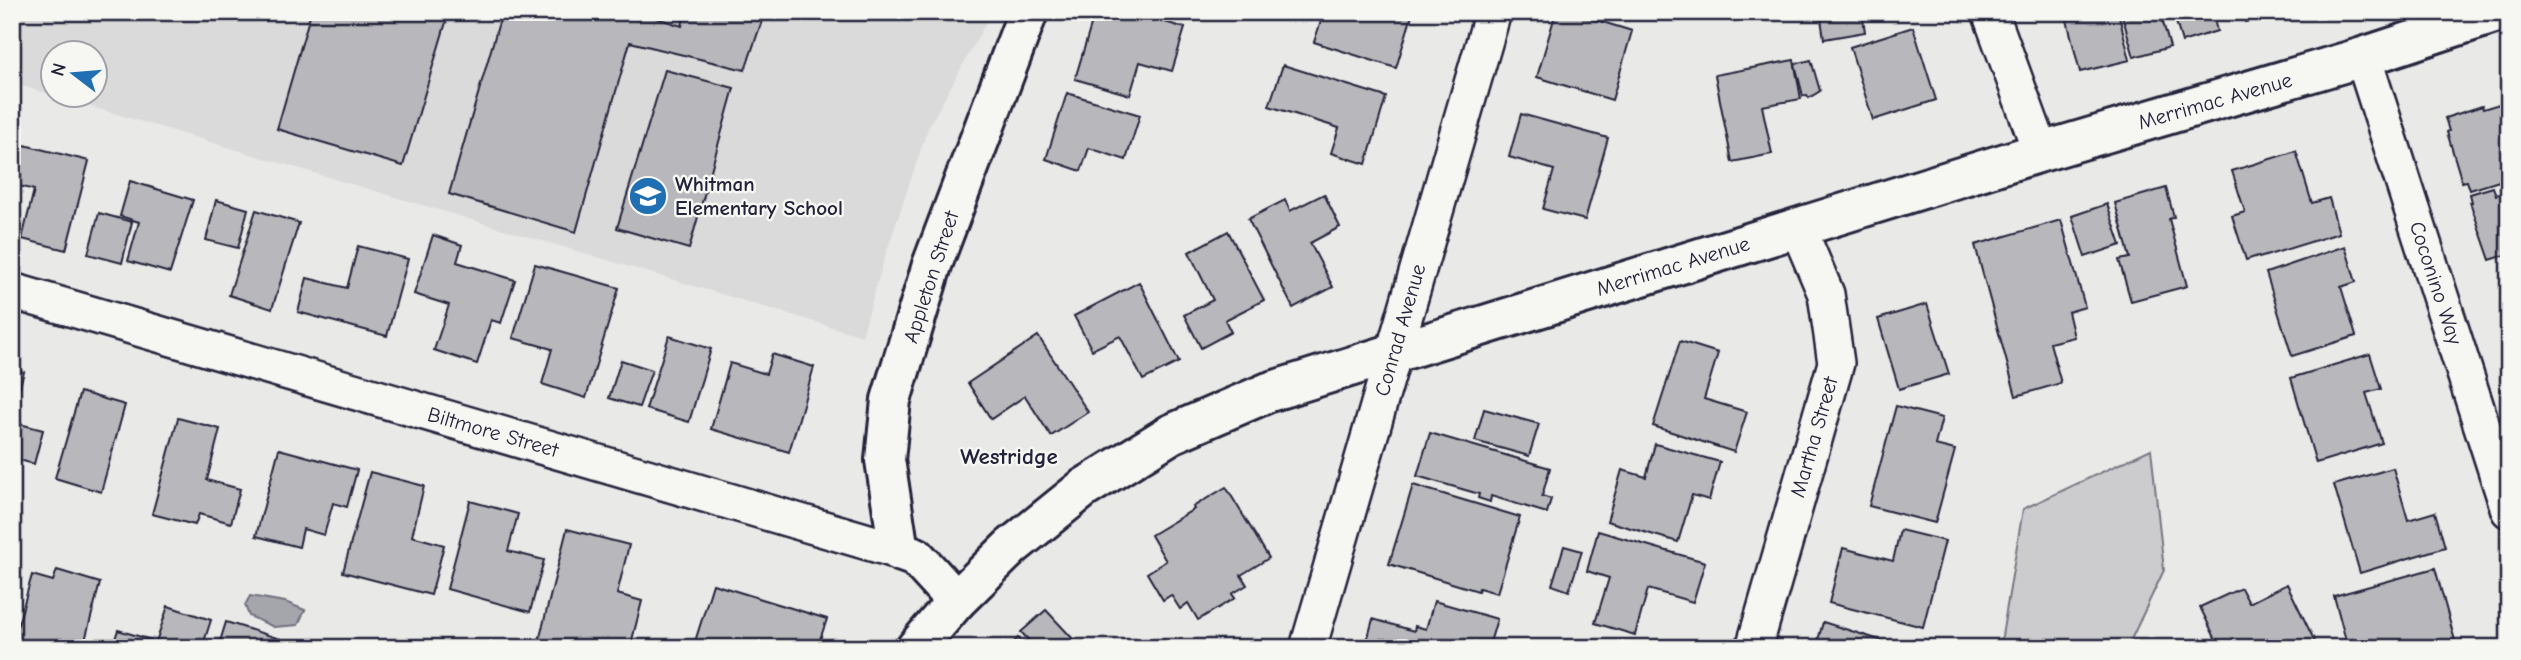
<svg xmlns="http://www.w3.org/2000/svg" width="2521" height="660" viewBox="0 0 2521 660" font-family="'Comic Neue',sans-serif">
	<rect width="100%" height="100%" fill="#e9e9e7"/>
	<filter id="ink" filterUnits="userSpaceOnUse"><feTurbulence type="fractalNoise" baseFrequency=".0143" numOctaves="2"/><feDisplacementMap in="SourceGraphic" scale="14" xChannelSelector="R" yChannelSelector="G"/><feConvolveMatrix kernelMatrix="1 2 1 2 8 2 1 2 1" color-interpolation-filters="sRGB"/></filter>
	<g filter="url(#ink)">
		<path fill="#dadada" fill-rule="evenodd" d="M12,12H992L928,128L883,263L862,336L12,83ZM52,52H94V94H52Z"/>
		<polygon fill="#ccccce" stroke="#777784" stroke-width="2" points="2151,449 2164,570 2127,648 2000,648 2023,509"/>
		<polygon fill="#a5a5ac" stroke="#71717f" stroke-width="2" points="250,596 285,602 305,610 298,625 274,627 249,616 245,605"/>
		<g fill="#b8b8bc" stroke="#22223b" stroke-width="2">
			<polygon points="311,12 449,12 403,166 277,129"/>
			<polygon points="502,12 637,12 682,26 685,12 765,12 745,70 630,42 576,232 449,194"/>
			<polygon points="1095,12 1131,12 1185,28 1172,71 1140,62 1130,95 1075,79"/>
			<polygon points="1324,12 1413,12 1396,68 1314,42"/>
			<polygon points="1556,12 1570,12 1632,31 1612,100 1537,77"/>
			<polygon points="1820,12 1862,12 1865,32 1824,39"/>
			<polygon points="2065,12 2118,12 2130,60 2080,72"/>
			<polygon points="2133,12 2160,12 2170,47 2134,57 2122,15"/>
			<polygon points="2173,12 2212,12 2217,31 2182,42"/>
			<polygon points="2242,12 2278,12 2245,22"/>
			<polygon points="1913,27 1936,100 1873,120 1850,47"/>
			<polygon points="1794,60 1801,99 1762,106 1772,154 1732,162 1715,75"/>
			<polygon points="1811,60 1820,91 1809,98 1807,95 1803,96 1795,64"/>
			<polygon points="1283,65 1386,97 1366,164 1331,153 1339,128 1269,106"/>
			<polygon points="665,70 734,88 689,249 617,228"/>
			<polygon points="1067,93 1140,115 1126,160 1089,148 1081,171 1046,159"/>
			<polygon points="2509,101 2509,178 2470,190 2467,181 2462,182 2447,132 2449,131 2445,118 2482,106 2483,109"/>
			<polygon points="1521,114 1608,138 1585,220 1543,209 1554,170 1509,157"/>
			<polygon points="12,142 89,161 66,250 22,239 34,190 12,184"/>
			<polygon points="2296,151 2312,203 2329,198 2339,233 2259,258 2258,256 2246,260 2232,216 2245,212 2232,171"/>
			<polygon points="130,181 193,200 170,273 128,261 139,222 120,216"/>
			<polygon points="2493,187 2496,195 2509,191 2509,254 2490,260 2470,202 2472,202 2470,194"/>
			<polygon points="2166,188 2174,217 2169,219 2187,286 2131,301 2119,260 2130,258 2115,203"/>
			<polygon points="1324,194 1340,227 1310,243 1333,287 1293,308 1248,219 1285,200 1290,211"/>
			<polygon points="216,200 248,209 238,248 206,240"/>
			<polygon points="2107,204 2121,245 2085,257 2072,216"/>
			<polygon points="256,210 299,223 272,309 229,295"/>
			<polygon points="99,213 132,222 122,263 88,254"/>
			<polygon points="2061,220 2085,307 2068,312 2074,337 2050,343 2061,383 2016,396 1975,245"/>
			<polygon points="1228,231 1264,300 1225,320 1231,332 1201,348 1184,315 1213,300 1189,252"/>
			<polygon points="433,235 462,245 457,262 515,280 501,323 491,320 477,364 434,350 449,305 414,294"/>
			<polygon points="358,246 408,259 387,336 298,312 307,278 347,288"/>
			<polygon points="2345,246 2356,282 2341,287 2356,336 2292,356 2266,273"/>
			<polygon points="535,264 619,288 586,398 542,384 552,349 513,338"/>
			<polygon points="1139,282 1179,362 1143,380 1120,336 1092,350 1074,316"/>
			<polygon points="1927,304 1949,374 1899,389 1878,319"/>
			<polygon points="669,336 711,349 689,422 646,409"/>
			<polygon points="1038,336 1088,412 1051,436 1025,396 991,419 968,383"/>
			<polygon points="1680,341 1718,353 1704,399 1747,412 1734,452 1653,426"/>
			<polygon points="772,354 814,367 789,452 711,429 730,363 766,374"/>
			<polygon points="2370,354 2381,389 2366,393 2382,443 2316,463 2291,378"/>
			<polygon points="621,360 652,370 639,407 609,398"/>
			<polygon points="12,369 24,372 12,415"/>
			<polygon points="80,392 125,405 101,492 55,478"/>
			<polygon points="1896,406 1942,418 1935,445 1955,450 1935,523 1869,506"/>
			<polygon points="1484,409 1539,424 1529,456 1475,441"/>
			<polygon points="178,418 220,429 207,480 240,489 231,523 199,514 195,525 152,514"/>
			<polygon points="12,422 43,430 34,464 12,458"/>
			<polygon points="1430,433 1550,468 1542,496 1551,499 1547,513 1491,496 1490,502 1478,498 1479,494 1417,476"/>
			<polygon points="1655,444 1720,462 1709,500 1692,495 1678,542 1607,521 1622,470 1646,477"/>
			<polygon points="279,449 357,470 347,507 333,503 324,535 303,529 299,547 256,536"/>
			<polygon points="2393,468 2408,520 2435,512 2445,547 2360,573 2334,485"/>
			<polygon points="370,472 424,486 412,536 444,545 431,595 343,572"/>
			<polygon points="1413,485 1520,517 1497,593 1479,588 1478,591 1389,564"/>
			<polygon points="1226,487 1269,558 1241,575 1247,585 1232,594 1235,598 1198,620 1188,603 1180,609 1171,595 1163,600 1147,573 1166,561 1151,535 1194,509 1193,507"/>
			<polygon points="470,501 518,514 508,551 544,560 530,612 447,589"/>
			<polygon points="567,529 629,545 617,594 642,601 630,648 563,648 539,641"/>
			<polygon points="1900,530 1945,541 1923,627 1829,603 1843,548 1893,561"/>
			<polygon points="1598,531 1705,562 1693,602 1648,589 1635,635 1595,623 1609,578 1587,571"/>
			<polygon points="1564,546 1582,551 1569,591 1552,585"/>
			<polygon points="2435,568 2457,648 2348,648 2334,596"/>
			<polygon points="57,570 100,583 83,648 43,648 14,639 32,575 53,581"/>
			<polygon points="713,584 827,619 817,648 693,648"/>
			<polygon points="2287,584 2318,648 2220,648 2200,607 2241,588 2249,603"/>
			<polygon points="1434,601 1497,619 1489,646 1478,643 1477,648 1365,648 1373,619 1414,631 1415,626 1426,629"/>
			<polygon points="168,606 211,620 202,648 154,648"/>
			<polygon points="1046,610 1074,640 1066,648 1036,648 1021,632"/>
			<polygon points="226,622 309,648 218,648"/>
			<polygon points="1823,622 1905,648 1816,648"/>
			<polygon points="118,630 151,640 149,648 112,648"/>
			<polygon points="1018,638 1027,648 1008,648"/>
		</g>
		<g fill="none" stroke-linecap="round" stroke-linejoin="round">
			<g stroke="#22223b" stroke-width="40">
				<g id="minor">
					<polyline points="1990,12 2041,152"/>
					<polyline points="2363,57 2509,510"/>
					<polyline points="12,291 899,551"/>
					<polyline points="1308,648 1493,12"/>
					<polyline points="1754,648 1836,363 1826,294 1798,228"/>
				</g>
			</g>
			<g stroke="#22223b" stroke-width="44">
				<g id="tertiary">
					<polyline points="956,601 916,557 899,551 885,460 891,400 932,265 1028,12"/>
					<polyline points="916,648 956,601 1011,547 1084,488 1171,434 1269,392 2041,152 2363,57 2500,12"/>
				</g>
			</g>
			<use href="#minor" stroke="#f6f6f2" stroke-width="35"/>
			<use href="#tertiary" stroke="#f6f6f2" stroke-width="38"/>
		</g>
	</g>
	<defs>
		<g id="school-disc" transform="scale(2.0125)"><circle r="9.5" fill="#1f6fb2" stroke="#f6f6f2"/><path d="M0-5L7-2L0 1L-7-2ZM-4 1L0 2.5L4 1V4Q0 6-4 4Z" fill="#fff"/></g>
	</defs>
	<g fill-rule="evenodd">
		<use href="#school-disc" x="648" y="196"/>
	</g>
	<g text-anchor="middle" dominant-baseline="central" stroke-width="5" stroke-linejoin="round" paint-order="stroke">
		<g font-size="21" fill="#22223b" stroke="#f6f6f2">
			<text transform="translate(2215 101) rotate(-16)">Merrimac Avenue</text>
			<text transform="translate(1673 266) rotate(-17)">Merrimac Avenue</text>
			<text transform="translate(931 277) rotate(-72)">Appleton Street</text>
			<text transform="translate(2436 283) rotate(72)">Coconino Way</text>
			<text transform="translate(1400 330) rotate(-74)">Conrad Avenue</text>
			<text transform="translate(493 432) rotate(16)">Biltmore Street</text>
			<text transform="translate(1814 437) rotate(-74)">Martha Street</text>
		</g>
		<g font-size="21" font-weight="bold" fill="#22223b" stroke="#f6f6f2" text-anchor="start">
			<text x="675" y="184">Whitman<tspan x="675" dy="24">Elementary School</tspan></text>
		</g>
		<g font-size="23" font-weight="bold" fill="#22223b" stroke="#f6f6f2">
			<text x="1009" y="456">Westridge</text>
		</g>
	</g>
	<rect width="2521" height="660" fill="none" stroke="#f6f6f2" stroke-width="42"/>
	<rect x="21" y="21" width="2479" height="618" fill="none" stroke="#22223b" stroke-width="2.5" filter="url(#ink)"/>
	<g transform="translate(74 74) rotate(286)"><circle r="33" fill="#f6f6f2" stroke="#a1a1a9" stroke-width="2"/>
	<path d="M0-5L12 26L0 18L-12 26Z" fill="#1f6fb2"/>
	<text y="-10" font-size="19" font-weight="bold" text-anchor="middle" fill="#22223b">N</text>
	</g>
</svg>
